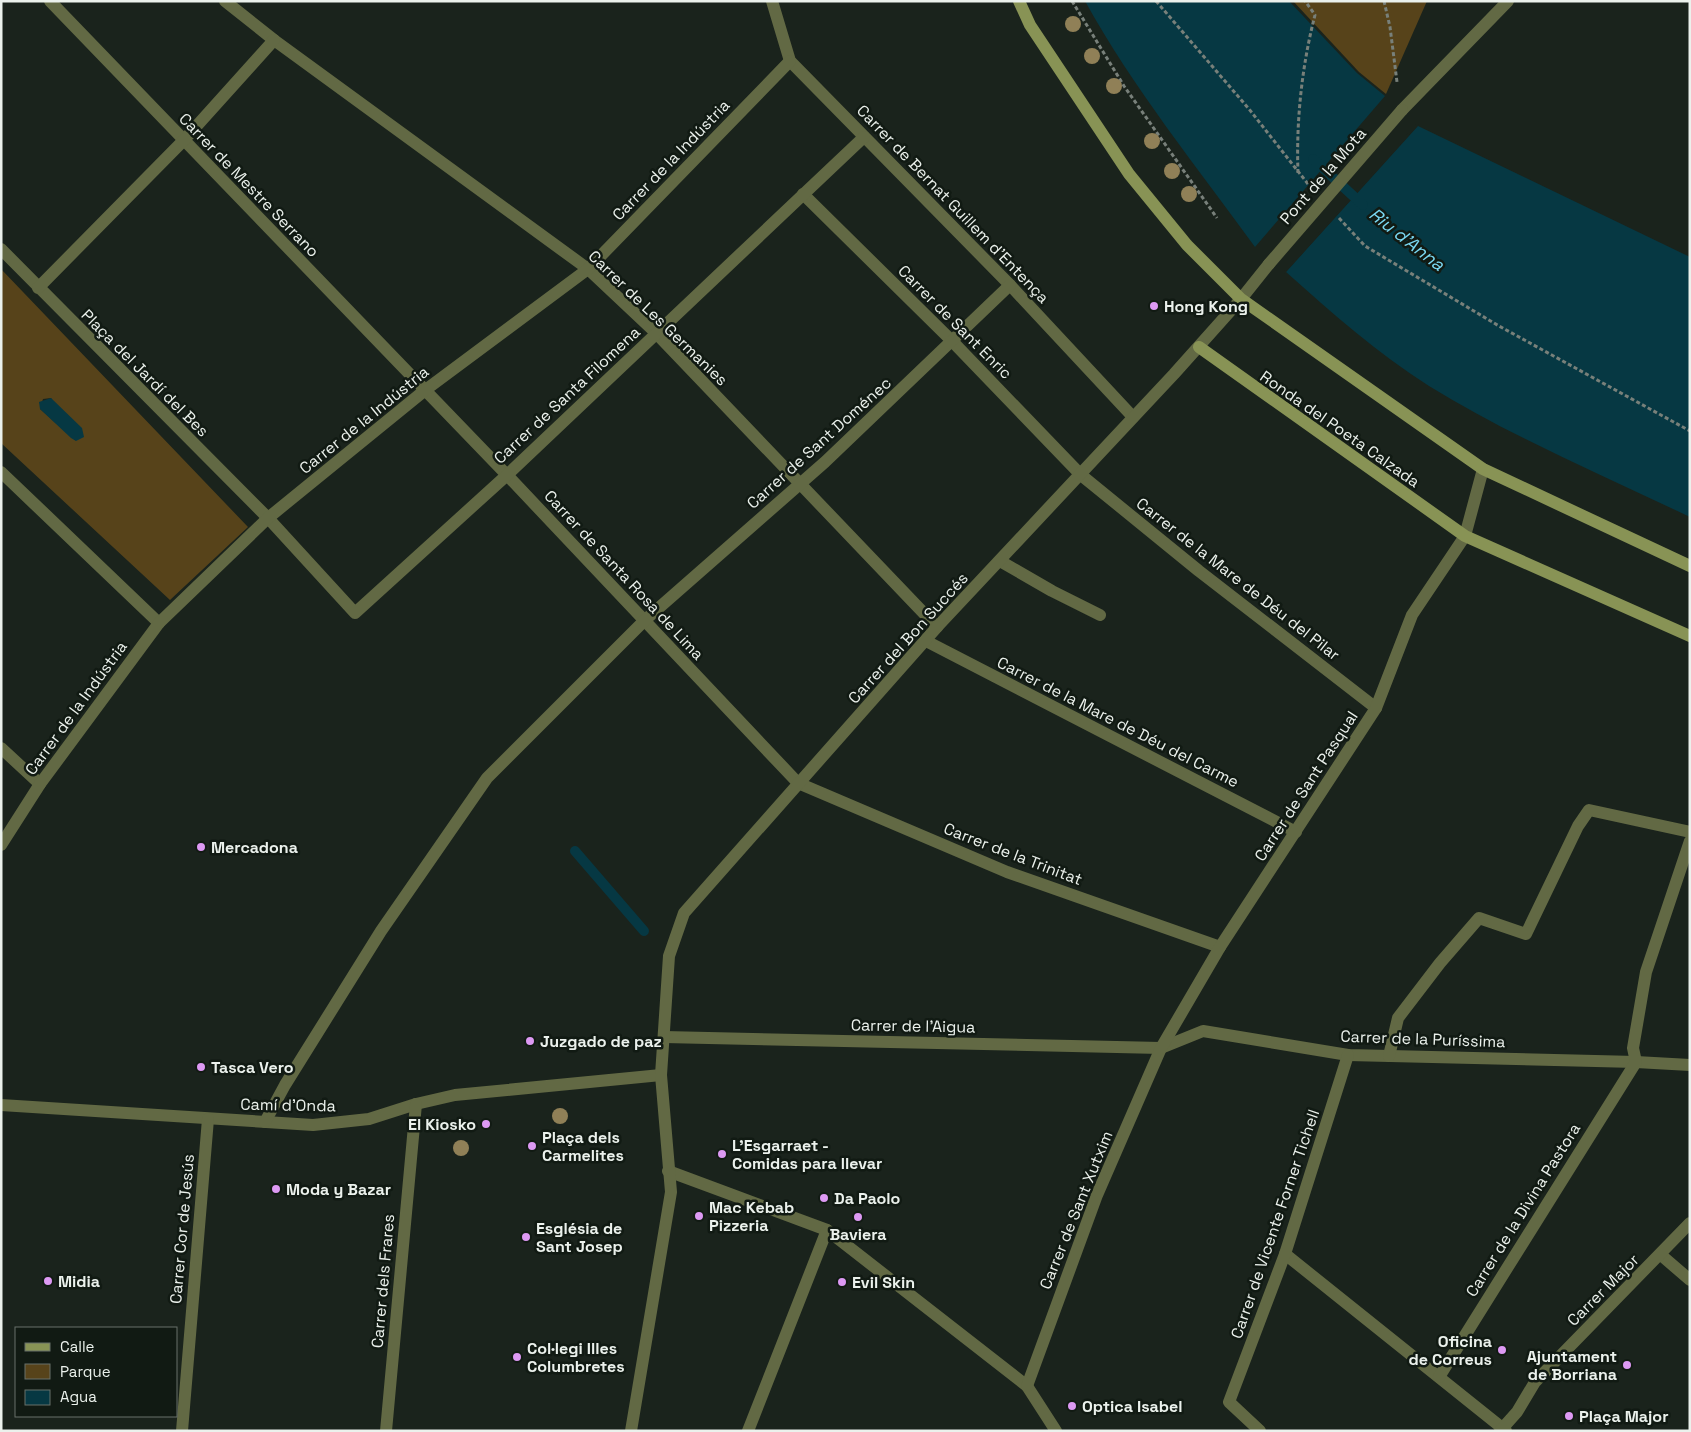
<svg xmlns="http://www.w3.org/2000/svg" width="1691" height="1432" viewBox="0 0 1691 1432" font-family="'Space Grotesk',sans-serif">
	<rect width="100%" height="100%" fill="#1a231c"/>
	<g fill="#57431a" fill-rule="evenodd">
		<polygon points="1293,1 1427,1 1386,94 1359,72"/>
		<path d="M1,269L248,527L170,600L1,443ZM51,398L76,441L40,409L43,399Z"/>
	</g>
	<g fill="#063843">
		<path d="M1085,1H1289L1357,73L1385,96L1255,247C1197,167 1133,88 1085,1Z"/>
		<path d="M1418,126L1690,257V517C1604,476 1510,436 1429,386C1377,353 1332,313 1286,272Z"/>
		<polygon points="51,398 82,428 84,437 76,441 71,438 40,409 39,402"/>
	</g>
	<polygon fill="#1a231c" points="1416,124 1419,124 1284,274 1284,271"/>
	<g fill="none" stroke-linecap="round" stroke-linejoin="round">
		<g stroke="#063843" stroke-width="10">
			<polyline points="1313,159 1363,205"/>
			<polyline points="575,851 644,931"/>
		</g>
		<g stroke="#78807a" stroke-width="3" stroke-dasharray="4 2.5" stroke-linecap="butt">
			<polyline points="1072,1 1124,86 1217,218"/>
			<polyline points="1156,1 1249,109 1308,184"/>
			<polyline points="1384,1 1390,27 1397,82"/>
			<path d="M1298,173C1296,121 1302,65 1315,15L1305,1"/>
			<polyline points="1339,218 1365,246 1499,326 1690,431"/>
		</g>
		<g stroke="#626944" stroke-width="12">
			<polyline points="50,1 507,475 798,783 1007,872 1220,947"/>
			<polyline points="225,1 274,40 588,269 656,333 937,627"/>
			<polyline points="772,1 790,61 1010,285 1133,417"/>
			<polyline points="1402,110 1508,1"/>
			<polyline points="803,194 952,341 1081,475 1199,571 1376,708"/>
			<polyline points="1,249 268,518 355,613 507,475 864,137"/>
			<polyline points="38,288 184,140 274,40"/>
			<polyline points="1,472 159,623"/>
			<polyline points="1000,561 1052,591 1100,615"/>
			<polyline points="926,641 1296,832"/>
			<polyline points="1,748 40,784"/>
			<polyline points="1,845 40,784 159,623 268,518 424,391 588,269 790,61"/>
			<polyline points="664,1037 1161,1048 1203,1031 1348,1055 1636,1062 1690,1065"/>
			<polyline points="1389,1056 1398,1018 1440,963 1479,918 1526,934 1578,826 1589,810 1690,832"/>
			<polyline points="1,1105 313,1125 369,1119 416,1104 455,1095 661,1075"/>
			<polyline points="265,1122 285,1085 381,931 487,778 645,620 825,462 1010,285"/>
			<polyline points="668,1171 827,1230 1027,1386 1056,1431"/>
			<polyline points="1285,1254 1506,1431"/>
			<polyline points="1661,1255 1690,1280"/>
			<polyline points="1439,1377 1636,1062 1633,1048 1646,972 1690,841"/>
			<polyline points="1027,1386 1097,1195 1161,1048 1220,947 1376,708 1412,615 1465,536 1483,469"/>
			<polyline points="182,1431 208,1119"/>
			<polyline points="386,1431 416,1104"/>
			<polyline points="631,1431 671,1192 661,1075 669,956 684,913 937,627 1174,374 1241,299 1269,264"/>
			<polyline points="748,1431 827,1230"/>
			<polyline points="1260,1431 1229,1402 1285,1254 1348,1055"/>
			<polyline points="1500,1431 1517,1412 1535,1382 1690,1223"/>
		</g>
		<g stroke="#889355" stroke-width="12">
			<polyline points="1019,1 1030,25 1129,174 1187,245 1241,299 1483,469 1690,566"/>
			<polyline points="1199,347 1465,536 1690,636"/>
		</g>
		<polyline stroke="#626944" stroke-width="12" points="1269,264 1402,110"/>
	</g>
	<g fill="#908057">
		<circle cx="1073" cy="24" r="8"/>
		<circle cx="1092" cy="56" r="8"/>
		<circle cx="1114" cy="86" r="8"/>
		<circle cx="1152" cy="141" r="8"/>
		<circle cx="1172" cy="171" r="8"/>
		<circle cx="1189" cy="194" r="8"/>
		<circle cx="560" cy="1116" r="8"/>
		<circle cx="461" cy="1148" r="8"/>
	</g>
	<g fill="#dd99f3" stroke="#111a13" stroke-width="2">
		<circle cx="1154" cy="306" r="5"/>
		<circle cx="201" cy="847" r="5"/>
		<circle cx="530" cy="1041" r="5"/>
		<circle cx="201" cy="1067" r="5"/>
		<circle cx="486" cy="1124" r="5"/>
		<circle cx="532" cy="1146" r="5"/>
		<circle cx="722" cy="1154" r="5"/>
		<circle cx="276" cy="1189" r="5"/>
		<circle cx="824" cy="1198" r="5"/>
		<circle cx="699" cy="1216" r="5"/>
		<circle cx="858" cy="1217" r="5"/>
		<circle cx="526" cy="1237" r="5"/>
		<circle cx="48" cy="1281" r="5"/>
		<circle cx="842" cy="1282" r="5"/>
		<circle cx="1502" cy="1350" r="5"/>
		<circle cx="517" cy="1357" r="5"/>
		<circle cx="1627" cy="1365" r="5"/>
		<circle cx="1072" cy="1406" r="5"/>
		<circle cx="1569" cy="1416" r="5"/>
	</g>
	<g text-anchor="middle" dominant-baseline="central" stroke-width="5" stroke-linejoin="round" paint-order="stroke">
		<g font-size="16" fill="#ebf1ec" stroke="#111a13">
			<text transform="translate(671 160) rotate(-46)">Carrer de la Indústria</text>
			<text transform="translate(1323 176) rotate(-49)">Pont de la Mota</text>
			<text transform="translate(249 185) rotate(46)">Carrer de Mestre Serrano</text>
			<text transform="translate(953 204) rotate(46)">Carrer de Bernat Guillem d'Entença</text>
			<text transform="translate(658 318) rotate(44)">Carrer de Les Germanies</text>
			<text transform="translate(955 322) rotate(45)">Carrer de Sant Enric</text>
			<text transform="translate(145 373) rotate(45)">Plaça del Jardí del Bes</text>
			<text transform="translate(567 395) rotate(-43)">Carrer de Santa Filomena</text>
			<text transform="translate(364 420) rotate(-39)">Carrer de la Indústria</text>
			<text transform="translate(1340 429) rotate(35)">Ronda del Poeta Calzada</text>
			<text transform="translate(819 443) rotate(-42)">Carrer de Sant Doménec</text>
			<text transform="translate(624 575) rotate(47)">Carrer de Santa Rosa de Lima</text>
			<text transform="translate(1238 579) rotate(38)">Carrer de la Mare de Déu del Pilar</text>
			<text transform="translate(908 638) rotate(-48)">Carrer del Bon Succés</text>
			<text transform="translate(76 708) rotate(-54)">Carrer de la Indústria</text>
			<text transform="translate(1118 722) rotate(27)">Carrer de la Mare de Déu del Carme</text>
			<text transform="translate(1306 786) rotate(-57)">Carrer de Sant Pasqual</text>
			<text transform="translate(1013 854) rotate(21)">Carrer de la Trinitat</text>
			<text transform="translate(913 1026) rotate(1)">Carrer de l'Aigua</text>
			<text transform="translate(1423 1039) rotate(2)">Carrer de la Puríssima</text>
			<text transform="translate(288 1105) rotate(1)">Camí d'Onda</text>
			<text transform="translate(1076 1210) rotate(-68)">Carrer de Sant Xutxim</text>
			<text transform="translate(1523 1210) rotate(-58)">Carrer de la Divina Pastora</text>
			<text transform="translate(1275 1224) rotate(-71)">Carrer de Vicente Forner Tichell</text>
			<text transform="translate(182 1229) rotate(-85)">Carrer Cor de Jesús</text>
			<text transform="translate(383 1281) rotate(-85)">Carrer dels Frares</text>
			<text transform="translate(1603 1290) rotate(-45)">Carrer Major</text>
		</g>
		<g font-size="16" font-weight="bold" fill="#ebf1ec" stroke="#111a13" text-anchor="start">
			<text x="1164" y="306">Hong Kong</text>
			<text x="211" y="847">Mercadona</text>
			<text x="540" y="1041">Juzgado de paz</text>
			<text x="211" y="1067">Tasca Vero</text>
			<text x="476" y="1124" text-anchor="end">El Kiosko</text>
			<text x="542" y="1137">Plaça dels<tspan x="542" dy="18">Carmelites</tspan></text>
			<text x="732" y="1145">L'Esgarraet -<tspan x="732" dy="18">Comidas para llevar</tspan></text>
			<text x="286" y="1189">Moda y Bazar</text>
			<text x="834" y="1198">Da Paolo</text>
			<text x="709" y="1207">Mac Kebab<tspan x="709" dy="18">Pizzeria</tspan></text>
			<text x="536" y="1228">Església de<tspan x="536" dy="18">Sant Josep</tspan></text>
			<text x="858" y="1234" text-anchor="middle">Baviera</text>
			<text x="58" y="1281">Midia</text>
			<text x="852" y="1282">Evil Skin</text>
			<text x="1492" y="1341" text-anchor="end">Oficina<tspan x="1492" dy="18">de Correus</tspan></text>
			<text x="527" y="1348">Col·legi Illes<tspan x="527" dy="18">Columbretes</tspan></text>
			<text x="1617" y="1356" text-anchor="end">Ajuntament<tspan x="1617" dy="18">de Borriana</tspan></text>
			<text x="1082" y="1406">Optica Isabel</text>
			<text x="1579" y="1416">Plaça Major</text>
		</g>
		<g font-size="18" font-style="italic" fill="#79d7f1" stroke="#111a13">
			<text transform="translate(1407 239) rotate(38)">Riu d'Anna</text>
		</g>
	</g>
	<rect width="1691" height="1432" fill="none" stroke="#ebf1ec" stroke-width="5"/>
	<rect x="15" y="1327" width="162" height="90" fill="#111a13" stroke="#68706a"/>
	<rect x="25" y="1343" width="25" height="8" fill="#889355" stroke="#68706a"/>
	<text x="60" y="1352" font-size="15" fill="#ebf1ec">Calle</text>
	<rect x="25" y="1364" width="25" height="15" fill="#57431a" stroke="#68706a"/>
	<text x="60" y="1377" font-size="15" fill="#ebf1ec">Parque</text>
	<rect x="25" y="1390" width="25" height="15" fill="#063843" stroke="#68706a"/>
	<text x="60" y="1402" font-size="15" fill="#ebf1ec">Agua</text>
</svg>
